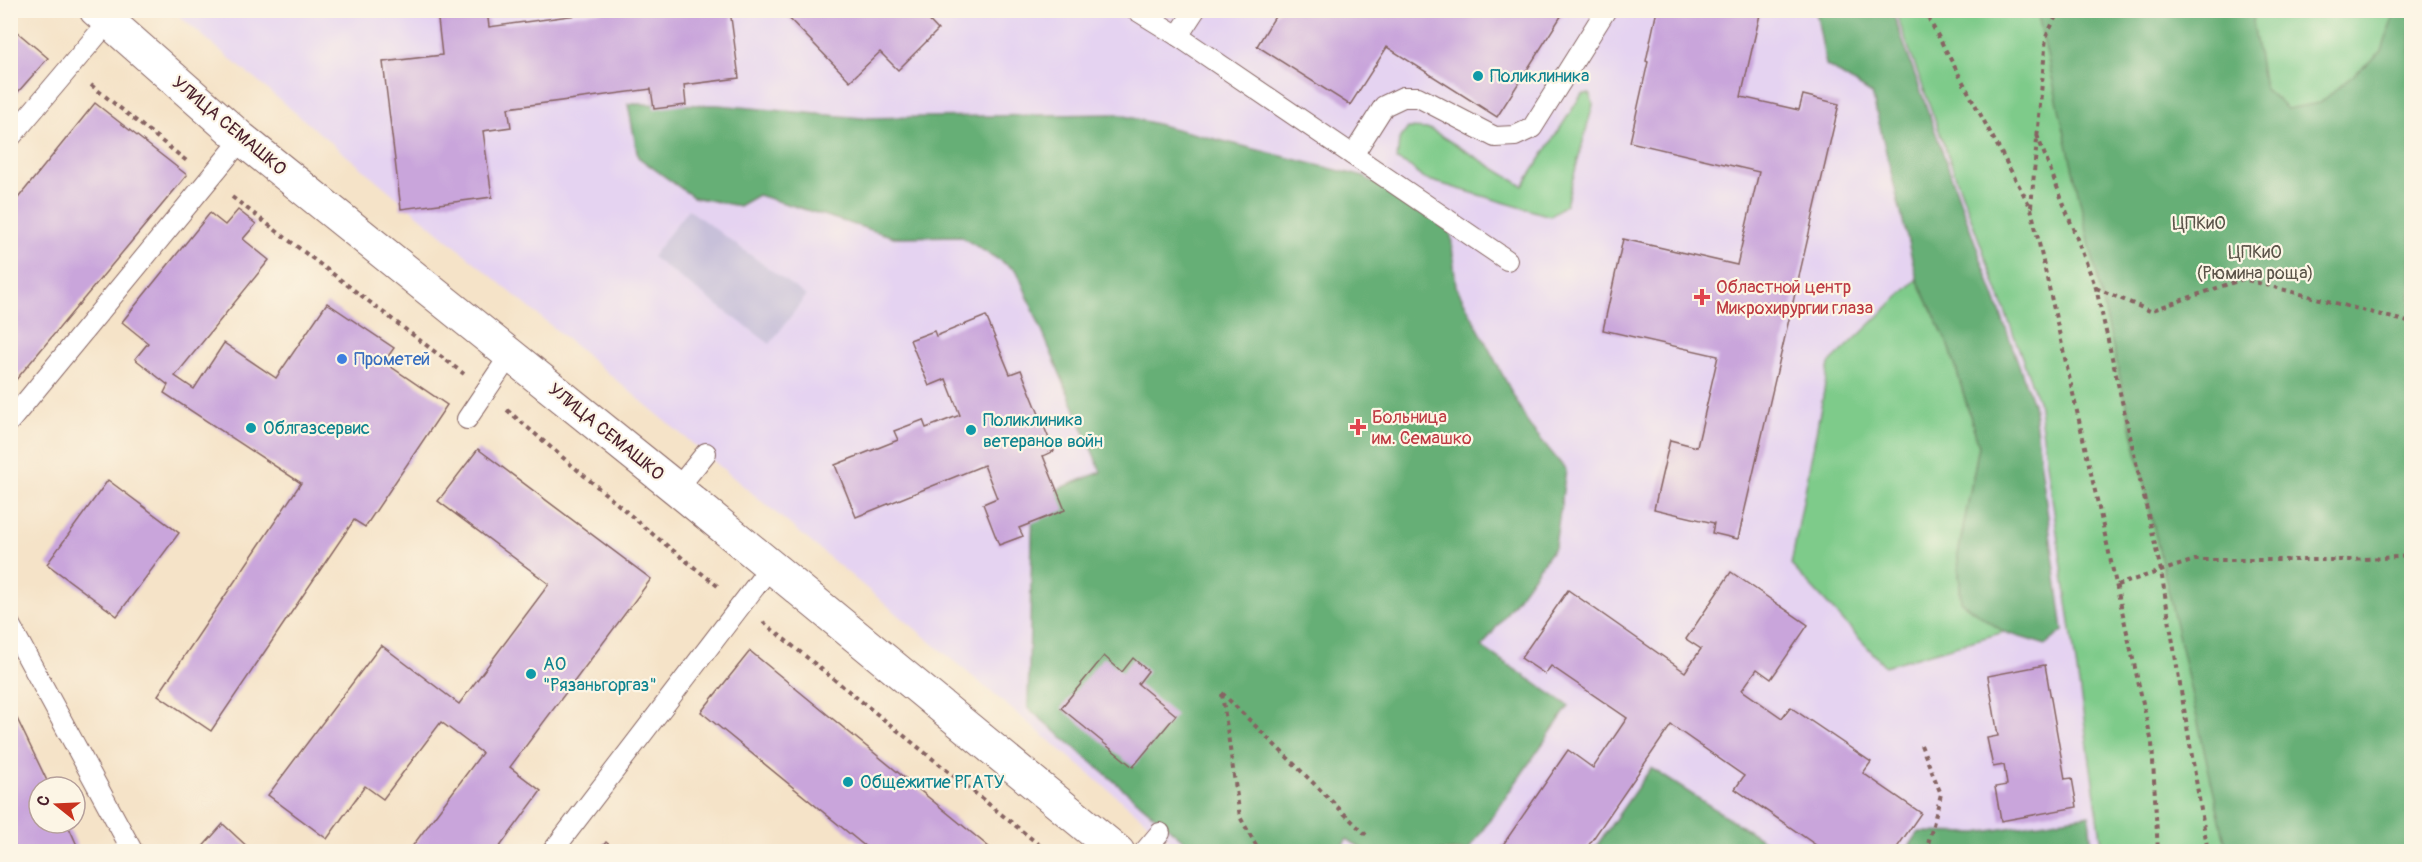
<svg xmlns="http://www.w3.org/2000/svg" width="2422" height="862" viewBox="0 0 2422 862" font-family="Pangolin,sans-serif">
	<rect width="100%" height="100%" fill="#fcf5e5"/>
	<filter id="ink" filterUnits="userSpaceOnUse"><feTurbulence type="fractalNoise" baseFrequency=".0167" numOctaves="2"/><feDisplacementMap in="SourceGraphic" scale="12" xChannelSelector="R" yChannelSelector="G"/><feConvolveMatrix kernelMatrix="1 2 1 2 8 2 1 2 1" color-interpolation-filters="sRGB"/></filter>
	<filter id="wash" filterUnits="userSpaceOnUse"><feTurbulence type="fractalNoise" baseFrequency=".008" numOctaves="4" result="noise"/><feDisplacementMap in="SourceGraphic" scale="24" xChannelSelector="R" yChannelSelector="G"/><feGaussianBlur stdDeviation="1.35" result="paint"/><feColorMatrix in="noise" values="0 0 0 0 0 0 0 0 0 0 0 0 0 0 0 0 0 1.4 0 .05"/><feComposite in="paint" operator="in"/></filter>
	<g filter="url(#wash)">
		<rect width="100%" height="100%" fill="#f5e3c8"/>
		<polygon fill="#e5d3f1" points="173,11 1895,11 2038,401 2103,851 1182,851"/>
		<polygon fill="#c7c0d9" points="688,209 806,296 770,344 652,257"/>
		<g fill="#7ecb8a" stroke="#64755a" stroke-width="1.5">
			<polygon points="1895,11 2411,11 2411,851 2103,851 2038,401"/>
			<polygon points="1582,94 1590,94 1593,105 1566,204 1550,216 1422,178 1411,167 1397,160 1399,140 1408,128 1430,129 1523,186"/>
			<polygon points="1917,279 1950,348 1979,446 1958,555 1961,602 2004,632 1885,666 1791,565 1829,364"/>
		</g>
		<g fill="#66af76" stroke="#586750" stroke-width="1.5">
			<polygon points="1816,11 1892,11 2033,404 2063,631 2046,645 2004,632 1961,602 1958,555 1979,446 1950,348 1917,279 1872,94 1826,65"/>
			<polygon points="2037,11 2255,11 2253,22 2264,88 2287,109 2320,103 2382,51 2395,11 2411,11 2411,851 2227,851"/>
			<polygon points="628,104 718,105 862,118 1117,114 1364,177 1450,225 1456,286 1529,425 1566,470 1555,546 1482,647 1569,706 1468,851 1366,851 1347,839 1338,851 1196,851 1028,708 1033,499 1101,472 1017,271 960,236 894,237 758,195 739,206 693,197 638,157"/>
			<polygon points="1651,768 1780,851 1593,851"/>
			<polygon points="2089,815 2092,851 1906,851 1919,832 1977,833"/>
		</g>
		<g id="blocks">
			<g fill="#c9a5db">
				<polygon points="487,10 489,27 614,10 730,10 739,78 684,85 686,105 654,109 651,89 508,108 511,127 483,131 492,197 401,209 383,62 442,55 437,11"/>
				<polygon points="781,10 919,10 938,30 898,70 880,52 850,81"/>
				<polygon points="1279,10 1565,10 1497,117 1387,47 1350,105 1257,46"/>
				<polygon points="1657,10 1761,10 1741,97 1799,110 1803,95 1839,104 1738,539 1712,533 1714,523 1654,509 1670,440 1697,447 1718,356 1603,330 1623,239 1737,265 1759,172 1630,142 1648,62 1646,61"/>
				<polygon points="10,26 48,58 10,101"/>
				<polygon points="95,103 187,175 10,387 10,208"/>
				<polygon points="238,210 256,224 243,239 269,260 175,376 194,389 224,343 276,378 327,303 394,348 384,362 447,405 365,527 354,520 211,731 158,695 301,483 164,393 168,385 135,359 148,343 122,322 210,213 225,225"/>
				<polygon points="986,316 1010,374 1021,370 1054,451 1043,456 1065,510 1019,528 1023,536 999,545 983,504 997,498 984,465 856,517 835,465 898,440 894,431 923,420 926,428 960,415 946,379 929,386 910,340 934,331 936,336"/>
				<polygon points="478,449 651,579 510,767 541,791 496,852 408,852 482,753 441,722 383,799 365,786 327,839 268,795 381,645 459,704 549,584 438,501"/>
				<polygon points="108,480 179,533 117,616 47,564"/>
				<polygon points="1731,572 1808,625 1771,679 1757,669 1742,690 1782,718 1790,707 1871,762 1863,773 1921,813 1894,852 1826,852 1735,789 1744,776 1671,725 1584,852 1498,852 1568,750 1593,768 1627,718 1551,666 1545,674 1521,658 1568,590 1685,672 1701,649 1686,639"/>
				<polygon points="750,651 995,852 872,852 701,712"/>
				<polygon points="1104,656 1122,672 1133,658 1148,671 1138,684 1176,715 1133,767 1061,708"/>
				<polygon points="2045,665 2065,779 2072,778 2077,807 2001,821 1995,787 2007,785 2004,765 1993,767 1987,738 1998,736 1988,676"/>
				<polygon points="10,704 50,787 39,787 39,823 67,823 80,852 10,852"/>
				<polygon points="223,824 253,852 198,852"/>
				<polygon points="606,842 618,852 598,852"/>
			</g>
		</g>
	</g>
	<g filter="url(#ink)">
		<use href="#blocks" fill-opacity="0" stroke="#866462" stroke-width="1.5"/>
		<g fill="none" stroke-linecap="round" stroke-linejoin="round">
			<g stroke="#866462" stroke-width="22">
				<g id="lane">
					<polyline points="1136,10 1178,36 1507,260"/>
					<polyline points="1178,36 1195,10"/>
					<polyline points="10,138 108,22"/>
					<polyline points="1353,155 1384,106 1403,97 1418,97 1495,137 1515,136 1532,128 1606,10"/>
					<polyline points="467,419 510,355"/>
					<polyline points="10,421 242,139"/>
					<polyline points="677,489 706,453"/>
					<polyline points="10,625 133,852"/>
					<polyline points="552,852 771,566"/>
					<polyline points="1144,852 1160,833"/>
				</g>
			</g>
			<g stroke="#866462" stroke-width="35">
				<polyline id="street" points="96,10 242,139 677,489 1118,852"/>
			</g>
			<g stroke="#866462" stroke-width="4" stroke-dasharray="4.5 4.5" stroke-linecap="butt">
				<polyline points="1924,10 2031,208 2152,743 2158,852"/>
				<polyline points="91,85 188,162"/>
				<polyline points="2037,135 2096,288 2161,571 2208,852"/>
				<polyline points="232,197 464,374"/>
				<polyline points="2031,207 2046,37 2059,10"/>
				<polyline points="2096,288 2150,311 2243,279 2412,323"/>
				<polyline points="507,410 655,536 720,588"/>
				<polyline points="2117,585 2195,560 2351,560 2412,556"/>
				<polyline points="763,622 1048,852"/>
				<polyline points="1222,693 1366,835"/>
				<polyline points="1222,694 1240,817 1260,852"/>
				<polyline points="1921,745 1941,794 1926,852"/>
			</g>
			<use href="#lane" stroke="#fff" stroke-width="20"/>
			<use href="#street" stroke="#fff" stroke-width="33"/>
		</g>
	</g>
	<g fill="#0f9aa8" stroke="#fcf5e5" stroke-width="2">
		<circle cx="1478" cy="76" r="6"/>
		<circle cx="251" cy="428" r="6"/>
		<circle cx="971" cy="430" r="6"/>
		<circle cx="531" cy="674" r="6"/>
		<circle cx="848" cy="782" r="6"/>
	</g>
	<g fill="#e0444e" stroke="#fcf5e5" stroke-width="2">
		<path d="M1699 288h6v6h6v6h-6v6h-6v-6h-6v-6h6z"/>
		<path d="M1355 418h6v6h6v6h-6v6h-6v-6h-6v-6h6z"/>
	</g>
	<circle fill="#3f7fe0" stroke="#fcf5e5" stroke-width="2" cx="342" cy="359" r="6"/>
	<g text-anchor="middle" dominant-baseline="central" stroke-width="4.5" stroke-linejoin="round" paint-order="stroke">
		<g font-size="18" fill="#0d838f" stroke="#fcf5e5" text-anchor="start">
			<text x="1490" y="76">Поликлиника</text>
			<text x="983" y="420">Поликлиника<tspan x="983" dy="21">ветеранов войн</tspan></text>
			<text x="263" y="428">Облгазсервис</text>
			<text x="543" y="664">АО<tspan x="543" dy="21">"Рязаньгоргаз"</tspan></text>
			<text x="860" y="782">Общежитие РГАТУ</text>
		</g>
		<g font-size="18" fill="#4a1f2b" stroke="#fcf5e5">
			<text transform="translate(229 126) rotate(40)">УЛИЦА СЕМАШКО</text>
			<text transform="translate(606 432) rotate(39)">УЛИЦА СЕМАШКО</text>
		</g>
		<g font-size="18" fill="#5a5348" stroke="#fcf5e5">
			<text x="2199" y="223">ЦПКиО</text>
			<text x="2255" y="252">ЦПКиО<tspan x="2255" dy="21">(Рюмина роща)</tspan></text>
		</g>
		<g font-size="18" fill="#be3a42" stroke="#fcf5e5" text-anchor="start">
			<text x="1716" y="287">Областной центр<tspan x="1716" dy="21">Микрохирургии глаза</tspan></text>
			<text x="1372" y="417">Больница<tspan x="1372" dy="21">им. Семашко</tspan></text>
		</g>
		<g font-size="18" fill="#366cbe" stroke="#fcf5e5" text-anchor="start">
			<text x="354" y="359">Прометей</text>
		</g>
	</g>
	<rect width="2422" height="862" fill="none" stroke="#fcf5e5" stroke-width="36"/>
	<g transform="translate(57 805) rotate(288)"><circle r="28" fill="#fcf5e5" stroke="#b59f9b" stroke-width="1.5"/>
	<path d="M0-4.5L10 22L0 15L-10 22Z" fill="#c8321e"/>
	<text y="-9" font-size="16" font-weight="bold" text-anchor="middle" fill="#4a1f2b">С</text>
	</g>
</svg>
